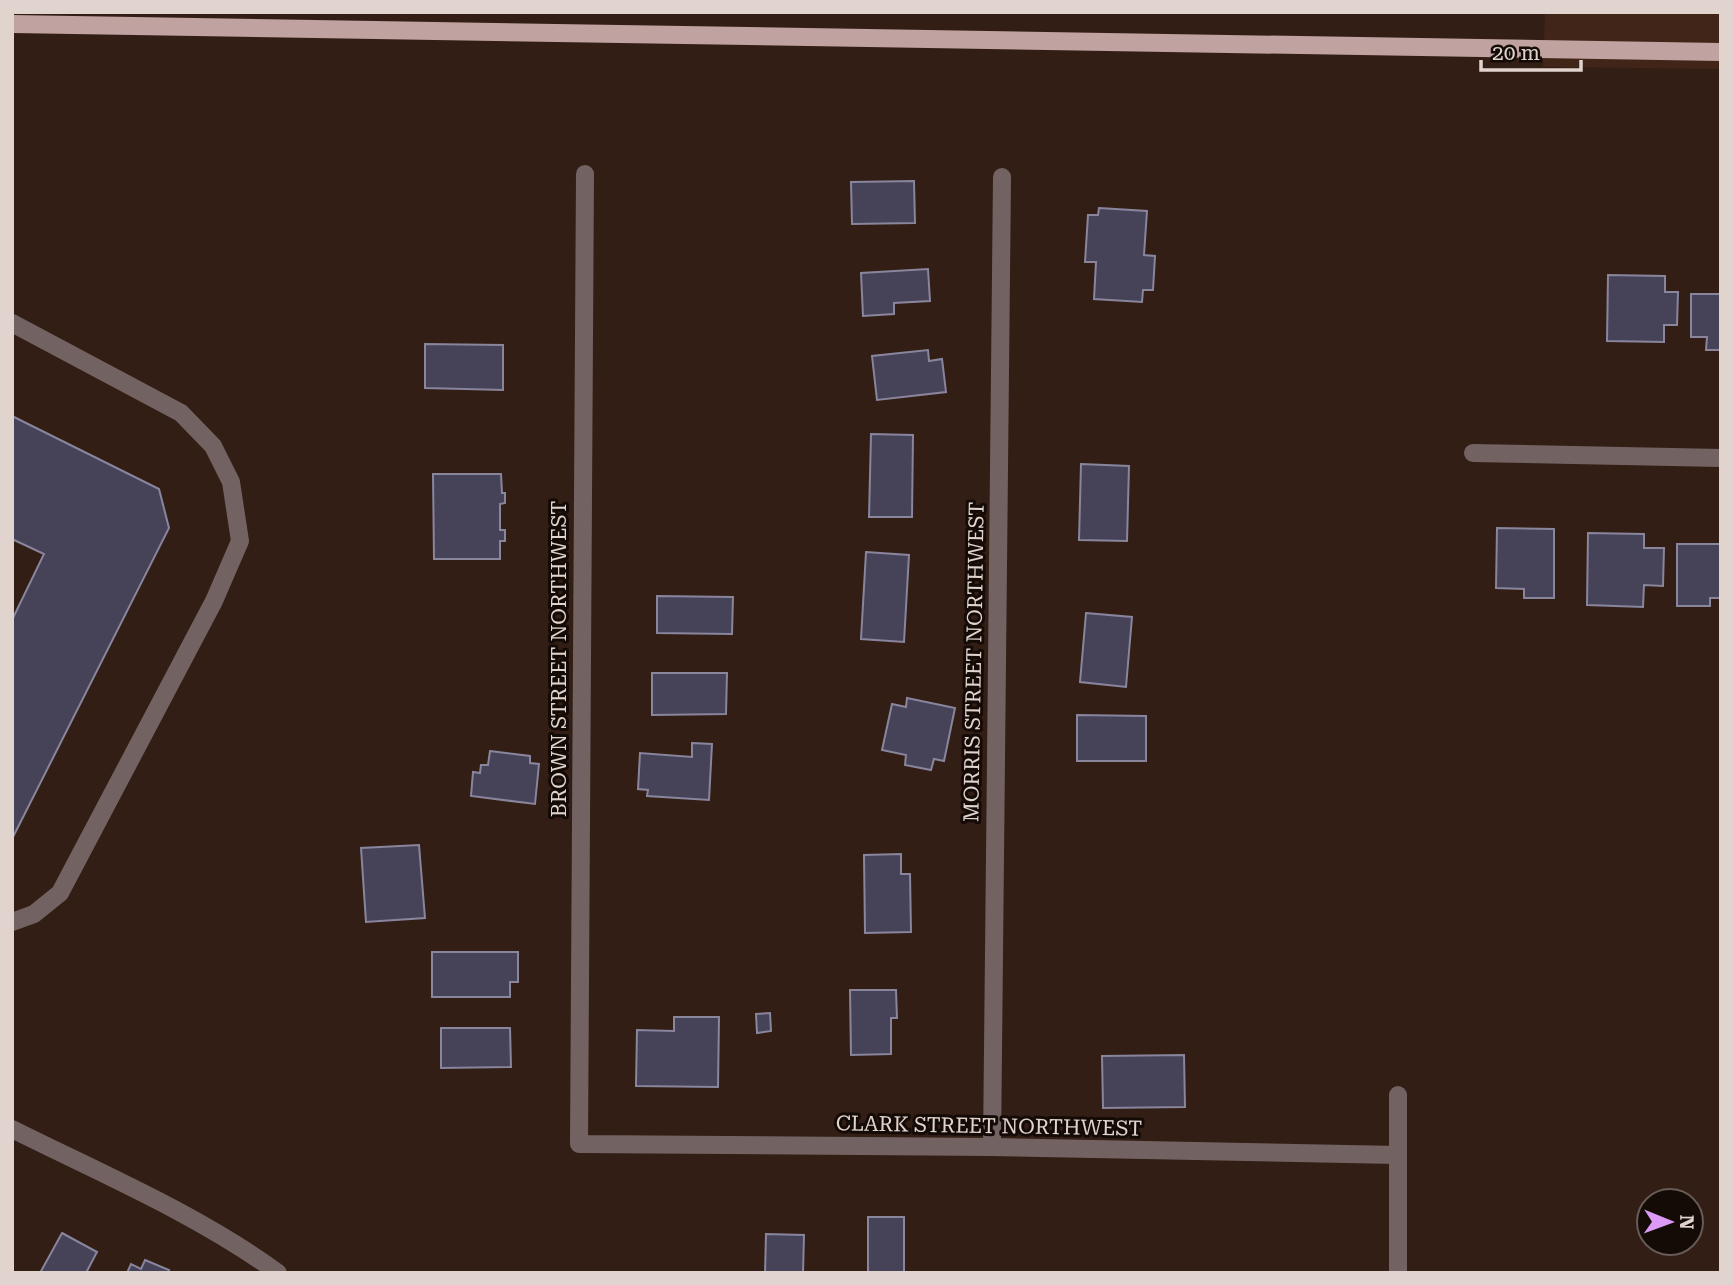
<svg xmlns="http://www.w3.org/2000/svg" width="1733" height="1285" viewBox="0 0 1733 1285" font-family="'Roboto Serif',serif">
	<rect width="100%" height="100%" fill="#331e15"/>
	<polygon fill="#402518" points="1545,12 1721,12 1721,69 1543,67"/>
	<g fill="#464359" stroke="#88859d" stroke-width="2">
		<polygon points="914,181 915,223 852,224 851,182"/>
		<polygon points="1099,208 1147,211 1144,255 1155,256 1153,290 1143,290 1142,302 1094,299 1096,262 1085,262 1088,215 1098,215"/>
		<polygon points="928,269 930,301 894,303 894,314 863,316 861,273"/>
		<polygon points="1608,275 1665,276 1665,292 1678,292 1677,325 1664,325 1664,342 1607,341"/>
		<polygon points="1691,294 1721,294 1721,350 1706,350 1707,337 1691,337"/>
		<polygon points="425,344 503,345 503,390 425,388"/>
		<polygon points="928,350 929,361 942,359 946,392 877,400 872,356"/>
		<polygon points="12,416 159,489 169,528 12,839 12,620 44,554 12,539"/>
		<polygon points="871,434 913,435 912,517 869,517"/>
		<polygon points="1081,464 1129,466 1127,541 1079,540"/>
		<polygon points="433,474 501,474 502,493 505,493 505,503 500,504 500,530 505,530 505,541 500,541 500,559 434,559"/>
		<polygon points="1497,528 1554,529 1554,598 1524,598 1524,589 1496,588"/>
		<polygon points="1588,533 1644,534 1644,548 1664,548 1663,586 1644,585 1643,607 1587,605"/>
		<polygon points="1677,544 1721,544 1721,598 1710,598 1710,606 1677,606"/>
		<polygon points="866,552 909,555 904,642 861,639"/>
		<polygon points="657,596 733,597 732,634 657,633"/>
		<polygon points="1086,613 1132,617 1126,687 1080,682"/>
		<polygon points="652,673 727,673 726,714 652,715"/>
		<polygon points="907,698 955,708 944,761 934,759 931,770 905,765 906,755 882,750 892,704 906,707"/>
		<polygon points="1077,715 1146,716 1146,761 1077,761"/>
		<polygon points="692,743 712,744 709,800 647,796 648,790 638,789 640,753 692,757"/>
		<polygon points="490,751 530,756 530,763 539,764 535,804 471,796 473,772 480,773 481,765 488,765"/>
		<polygon points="419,845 425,918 366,922 361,848"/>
		<polygon points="901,854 901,874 910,874 911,932 865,933 864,855"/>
		<polygon points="432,952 518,952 518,982 510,982 510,997 432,997"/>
		<polygon points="850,990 896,990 897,1018 891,1018 891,1054 851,1055"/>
		<polygon points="770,1013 771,1031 757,1033 756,1014"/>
		<polygon points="674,1017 719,1017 718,1087 636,1086 637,1030 674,1031"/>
		<polygon points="441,1028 510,1028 511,1067 441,1068"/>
		<polygon points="1184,1055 1185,1107 1103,1108 1102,1056"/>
		<rect x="868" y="1217" width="36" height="56"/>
		<polygon points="62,1233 97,1252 86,1273 40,1273"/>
		<polygon points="766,1234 804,1235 803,1273 765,1273"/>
		<polygon points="145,1260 169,1270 168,1273 127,1273 131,1264 141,1269"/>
	</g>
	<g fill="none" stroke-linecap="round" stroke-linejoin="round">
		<g stroke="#726362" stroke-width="18">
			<polyline points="585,174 579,1144 992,1147 1398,1155"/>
			<polyline points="12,323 181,413 213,446 231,482 240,541 214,601 60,893 34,914 12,922"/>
			<polyline points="1473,453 1721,458"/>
			<path d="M12,1129C100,1173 199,1215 278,1273"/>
			<polyline points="992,1147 1002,177"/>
			<polyline points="1398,1273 1398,1095"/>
		</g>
		<polyline stroke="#c0a2a0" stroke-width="18" points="12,24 1721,52"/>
	</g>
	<g text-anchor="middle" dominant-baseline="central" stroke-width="6" stroke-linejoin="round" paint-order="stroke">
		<g font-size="21" fill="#e1d3cd" stroke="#140b07">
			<text transform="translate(559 659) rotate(-90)">BROWN STREET NORTHWEST</text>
			<text transform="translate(974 662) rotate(-89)">MORRIS STREET NORTHWEST</text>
			<text transform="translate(989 1126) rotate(1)">CLARK STREET NORTHWEST</text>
		</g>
	</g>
	<rect width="1733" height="1285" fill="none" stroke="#e1d3cd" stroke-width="28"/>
	<g transform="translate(1670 1222) rotate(91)"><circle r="33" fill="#140b07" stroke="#665b56" stroke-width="2"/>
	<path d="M0-5L12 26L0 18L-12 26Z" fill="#da9af6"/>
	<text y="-10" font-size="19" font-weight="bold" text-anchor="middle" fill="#e1d3cd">N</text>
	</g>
	<path d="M1481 60v10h100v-10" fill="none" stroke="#e1d3cd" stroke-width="3.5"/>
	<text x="1492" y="60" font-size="21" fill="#e1d3cd" stroke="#140b07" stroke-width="5" paint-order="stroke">20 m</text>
</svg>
